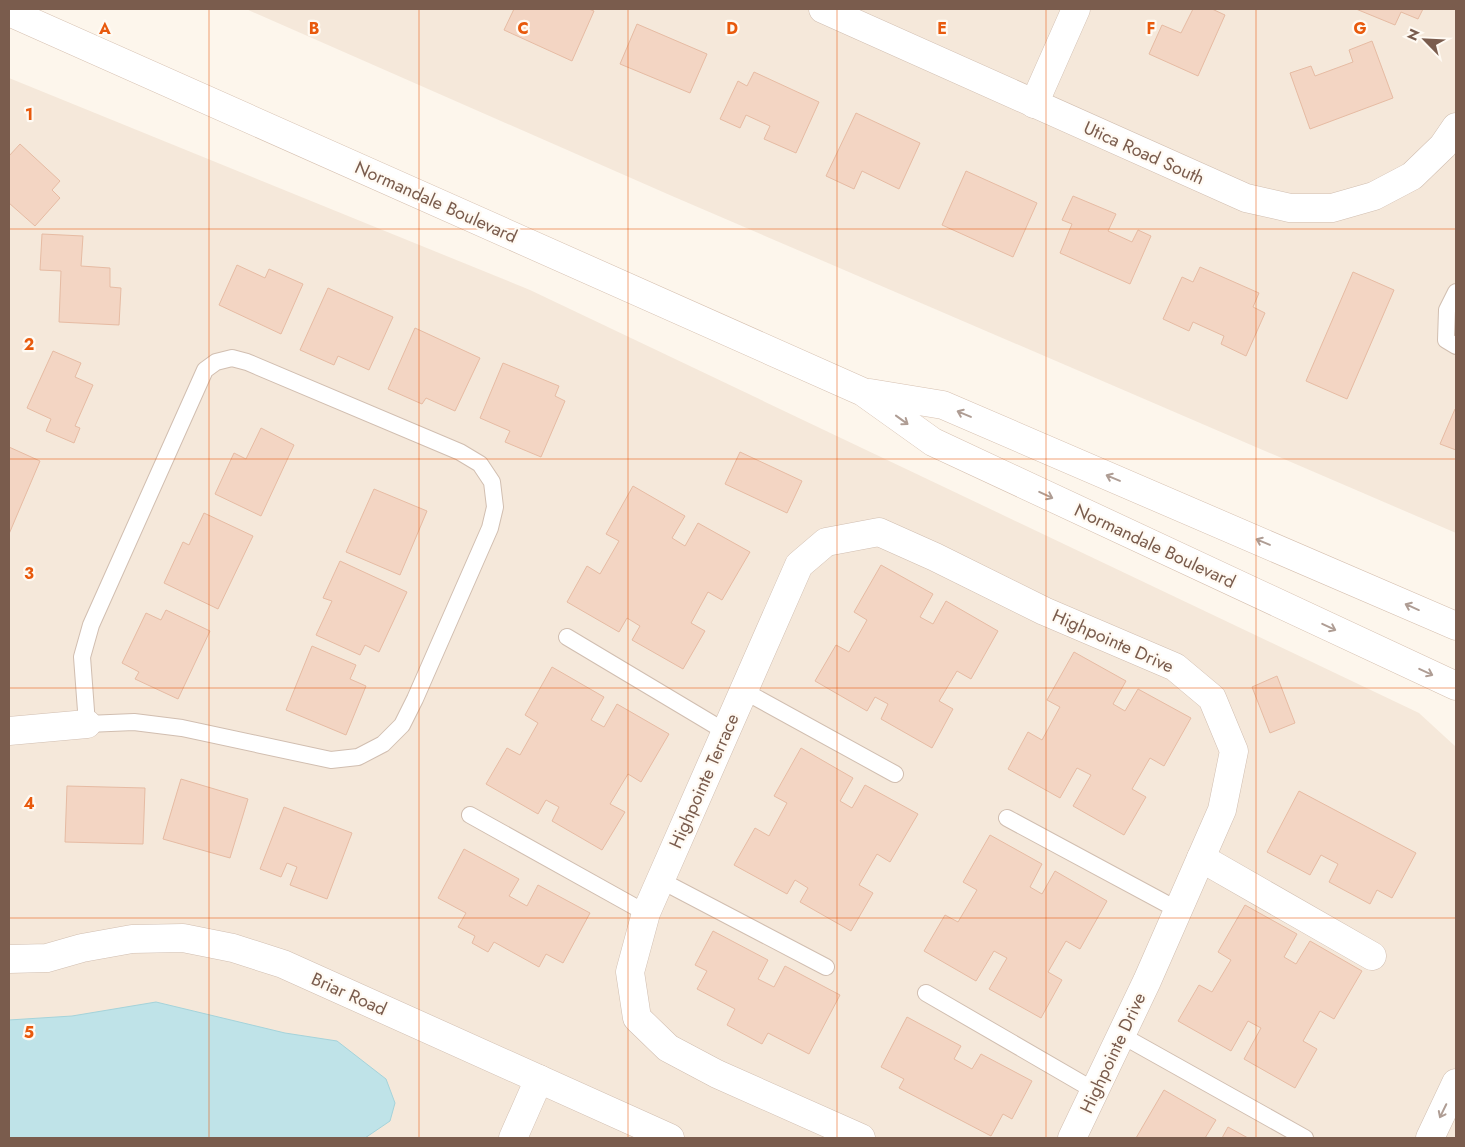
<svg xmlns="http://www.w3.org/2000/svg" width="1465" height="1147" viewBox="0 0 1465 1147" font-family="Jost,sans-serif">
	<rect width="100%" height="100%" fill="#fdf6ec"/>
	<g fill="#f5e8da">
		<polygon points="246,9 1456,9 1456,533 672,196"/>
		<polygon points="9,78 530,290 1419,713 1456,747 1456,1138 9,1138"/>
	</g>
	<polygon fill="#bfe3e8" stroke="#a5d3da" points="156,1002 285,1033 337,1041 386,1079 395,1103 390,1121 365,1138 9,1138 9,1020 72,1016"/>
	<g fill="#f3d5c3" stroke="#e6bba3">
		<polygon points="514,9 589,9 594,11 572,61 504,30"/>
		<polygon points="1193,9 1212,9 1225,15 1198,76 1149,54 1162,25 1181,33"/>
		<polygon points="1356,9 1423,9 1418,19 1401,12 1395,25"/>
		<polygon points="637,24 707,54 690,93 620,64"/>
		<polygon points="1372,41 1393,98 1310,129 1290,73 1311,66 1315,76 1353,62 1349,50"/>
		<polygon points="754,72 819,102 796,153 764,139 770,126 746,115 740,128 720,119 738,81 747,86"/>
		<polygon points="856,113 920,143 899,189 862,171 854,189 826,176"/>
		<polygon points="20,144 60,181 52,190 60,198 35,226 9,203 9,156"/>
		<polygon points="966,171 1037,203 1013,257 942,225"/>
		<polygon points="1073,196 1116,214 1108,231 1132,242 1138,230 1151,236 1130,284 1060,253 1072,224 1062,220"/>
		<polygon points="42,234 83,236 81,266 110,268 110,287 121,288 119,325 59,322 61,271 40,270"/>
		<polygon points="237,265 265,278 269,269 303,284 281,334 219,305"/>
		<polygon points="1200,267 1259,293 1253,307 1265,313 1246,356 1221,344 1224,336 1193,322 1189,331 1163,319 1182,277 1193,282"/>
		<polygon points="1353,272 1394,290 1347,399 1306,381"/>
		<polygon points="328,288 393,317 369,370 338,356 334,365 300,350"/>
		<polygon points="415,328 480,358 455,411 426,398 422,404 388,389"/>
		<polygon points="53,351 81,363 75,377 93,385 75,426 80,428 74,443 46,431 51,419 27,408"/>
		<polygon points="503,363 559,386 555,396 565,401 541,457 505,442 510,431 480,418"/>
		<polygon points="1455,409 1456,409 1456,450 1440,444"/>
		<polygon points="261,428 294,445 261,516 215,494 234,453 246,459"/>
		<polygon points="9,447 40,461 9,534"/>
		<polygon points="740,452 802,481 787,513 725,484"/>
		<polygon points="633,486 685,516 672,538 685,546 698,523 750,552 722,600 708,592 691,623 705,631 683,669 632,640 640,626 627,618 619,632 567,602 587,566 600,574 619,541 606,534"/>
		<polygon points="374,489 427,511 400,575 346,552"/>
		<polygon points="204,513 253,536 218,609 164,583 183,542 189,545"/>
		<polygon points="340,561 407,592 379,652 365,645 360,655 316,635 332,601 323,598"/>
		<polygon points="881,565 933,594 920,617 933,624 946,601 998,631 971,679 957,671 939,701 953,709 932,748 881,719 888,704 875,697 867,711 815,681 836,645 849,652 867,620 854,612"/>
		<polygon points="166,610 210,631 178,699 135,679 139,672 122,663 146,613 161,620"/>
		<polygon points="312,646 356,665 350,679 366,686 346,735 286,710"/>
		<polygon points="1074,652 1126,681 1113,704 1125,711 1138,689 1191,718 1164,766 1150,758 1132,789 1146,797 1124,835 1073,806 1091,775 1077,768 1060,798 1008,769 1028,732 1042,740 1060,707 1047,700"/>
		<polygon points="552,667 604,697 591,720 604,727 617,704 669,734 641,782 628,774 610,804 625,812 602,850 552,821 559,807 546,800 538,814 486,784 507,748 520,755 538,723 525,715"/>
		<polygon points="1277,676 1295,723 1270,733 1252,687"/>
		<polygon points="801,748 853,778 840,801 852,808 865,785 918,814 890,862 877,854 859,885 873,893 851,931 800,902 808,888 795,880 787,894 734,865 755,828 769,836 787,803 774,796"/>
		<polygon points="181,779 248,799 230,858 163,839"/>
		<polygon points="67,786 145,788 143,844 65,842"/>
		<polygon points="1299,791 1416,853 1392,898 1377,890 1370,904 1329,882 1338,864 1321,855 1310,875 1267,852"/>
		<polygon points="284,807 352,833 327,899 290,885 297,867 287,863 281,877 260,869"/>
		<polygon points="990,835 1042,864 1030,887 1042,894 1055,871 1107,901 1080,949 1066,941 1048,972 1062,980 1041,1018 989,989 1007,958 994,951 976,981 924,951 945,915 958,922 977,890 963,882"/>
		<polygon points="464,849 519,879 509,896 527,906 538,885 590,913 563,963 546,954 539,967 494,942 488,952 472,943 475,936 458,927 466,913 438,898"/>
		<polygon points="1245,905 1297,934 1284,957 1296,964 1310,941 1362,971 1334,1019 1320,1011 1303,1041 1317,1049 1295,1088 1244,1059 1261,1028 1248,1021 1231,1051 1178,1021 1199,985 1212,992 1231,960 1218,952"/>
		<polygon points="713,931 768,960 758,979 774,987 785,966 840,995 809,1054 768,1033 762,1044 727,1025 735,1009 697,989 707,971 695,965"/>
		<polygon points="907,1017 961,1046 954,1059 972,1069 981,1054 1032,1081 1012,1119 1003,1114 991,1136 899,1088 904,1079 881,1067"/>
		<polygon points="1164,1090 1216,1120 1205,1138 1136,1138"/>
		<polygon points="1228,1127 1248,1138 1222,1138"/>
	</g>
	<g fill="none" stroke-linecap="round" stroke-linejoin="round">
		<g stroke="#d1beb0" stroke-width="18">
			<g id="service">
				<polyline points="1456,292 1447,310 1446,340 1456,346"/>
				<polygon points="232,358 247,362 460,452 480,464 492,482 495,507 490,528 415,699 402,725 383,744 358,757 331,760 182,728 134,722 87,724 82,657 91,625 205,370 216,362"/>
				<polyline points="567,637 726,732"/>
				<polyline points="744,691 895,774"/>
				<polyline points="470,815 646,913"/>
				<polyline points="1007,818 1178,910"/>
				<polyline points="660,880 826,967"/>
				<polyline points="926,993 1095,1091"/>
				<polyline points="1121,1035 1305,1138"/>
			</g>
		</g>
		<g stroke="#d1beb0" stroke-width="29">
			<g id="minor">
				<polyline points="823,9 1246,198 1290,208 1332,208 1374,196 1412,176 1443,146 1456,127"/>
				<polyline points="1034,104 1076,9"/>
				<polyline points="9,731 87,724"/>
				<polyline points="1201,858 1372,956"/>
				<polyline points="9,959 47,958 82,948 132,939 183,938 233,948 283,964 670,1138"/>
				<polyline points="513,1138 539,1079"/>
				<polyline points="861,1138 717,1074 668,1048 637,1018 630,972 646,913 799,565 826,542 879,532 935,557 1044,611 1175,667 1212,698 1234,751 1222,810 1147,981 1072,1138"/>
			</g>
		</g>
		<g stroke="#d1beb0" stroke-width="29">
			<polyline id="tertiary" points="1430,1138 1456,1083"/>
		</g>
		<g stroke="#d6c0b0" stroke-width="29">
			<g id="secondary">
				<polyline points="9,12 863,392 933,442 1456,686"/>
				<polyline points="870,393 943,405 1456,626"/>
			</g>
		</g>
		<use href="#service" stroke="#fff" stroke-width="16"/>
		<use href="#minor" stroke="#fff" stroke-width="28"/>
		<use href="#tertiary" stroke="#fff" stroke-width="28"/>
		<use href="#secondary" stroke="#fff" stroke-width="28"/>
	</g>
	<defs><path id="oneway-shaft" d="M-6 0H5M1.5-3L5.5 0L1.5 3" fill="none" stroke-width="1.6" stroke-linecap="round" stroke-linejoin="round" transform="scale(1.25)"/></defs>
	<g stroke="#af9d94">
		<use href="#oneway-shaft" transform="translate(964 414) rotate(-157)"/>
		<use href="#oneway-shaft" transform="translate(902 420) rotate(36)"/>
		<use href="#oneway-shaft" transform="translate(1113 478) rotate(-157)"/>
		<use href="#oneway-shaft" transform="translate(1046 495) rotate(25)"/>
		<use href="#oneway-shaft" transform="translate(1263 542) rotate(-157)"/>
		<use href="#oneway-shaft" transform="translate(1412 607) rotate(-156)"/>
		<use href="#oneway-shaft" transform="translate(1329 627) rotate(25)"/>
		<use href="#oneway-shaft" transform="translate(1426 672) rotate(25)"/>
		<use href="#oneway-shaft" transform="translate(1443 1111) rotate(116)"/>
	</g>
	<path fill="none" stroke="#e8590c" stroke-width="1" stroke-opacity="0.55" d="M209,9V1138M419,9V1138M628,9V1138M837,9V1138M1046,9V1138M1256,9V1138M9,229H1456M9,459H1456M9,688H1456M9,918H1456"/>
	<g text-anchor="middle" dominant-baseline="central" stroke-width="4.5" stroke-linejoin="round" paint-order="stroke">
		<g font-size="18" fill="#7a5c4d" stroke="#fffaf3">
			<text transform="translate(1144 153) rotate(24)">Utica Road South</text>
			<text transform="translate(436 202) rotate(24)">Normandale Boulevard</text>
			<text transform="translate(1155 546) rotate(25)">Normandale Boulevard</text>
			<text transform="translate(1113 641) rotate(24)">Highpointe Drive</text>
			<text transform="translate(704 781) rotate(-66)">Highpointe Terrace</text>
			<text transform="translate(349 994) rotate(24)">Briar Road</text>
			<text transform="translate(1113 1053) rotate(-65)">Highpointe Drive</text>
		</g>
	</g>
	<g font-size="16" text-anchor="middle" font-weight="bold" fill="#e8590c" stroke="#fffaf3" stroke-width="4.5" stroke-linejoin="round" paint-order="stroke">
		<text x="105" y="34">A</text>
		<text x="314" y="34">B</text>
		<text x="523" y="34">C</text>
		<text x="732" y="34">D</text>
		<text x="942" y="34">E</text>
		<text x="1151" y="34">F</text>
		<text x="1360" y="34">G</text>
		<text x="29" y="120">1</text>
		<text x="29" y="350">2</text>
		<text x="29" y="579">3</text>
		<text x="29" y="809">4</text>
		<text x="29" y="1038">5</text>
	</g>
	<rect width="1465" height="1147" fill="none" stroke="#7a5c4d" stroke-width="20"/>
	<g transform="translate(1425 40) rotate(294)" stroke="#fffaf3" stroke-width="4" paint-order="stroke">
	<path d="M0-4L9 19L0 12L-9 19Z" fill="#7a5c4d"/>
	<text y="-8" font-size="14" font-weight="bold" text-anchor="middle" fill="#7a5c4d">N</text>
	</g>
</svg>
